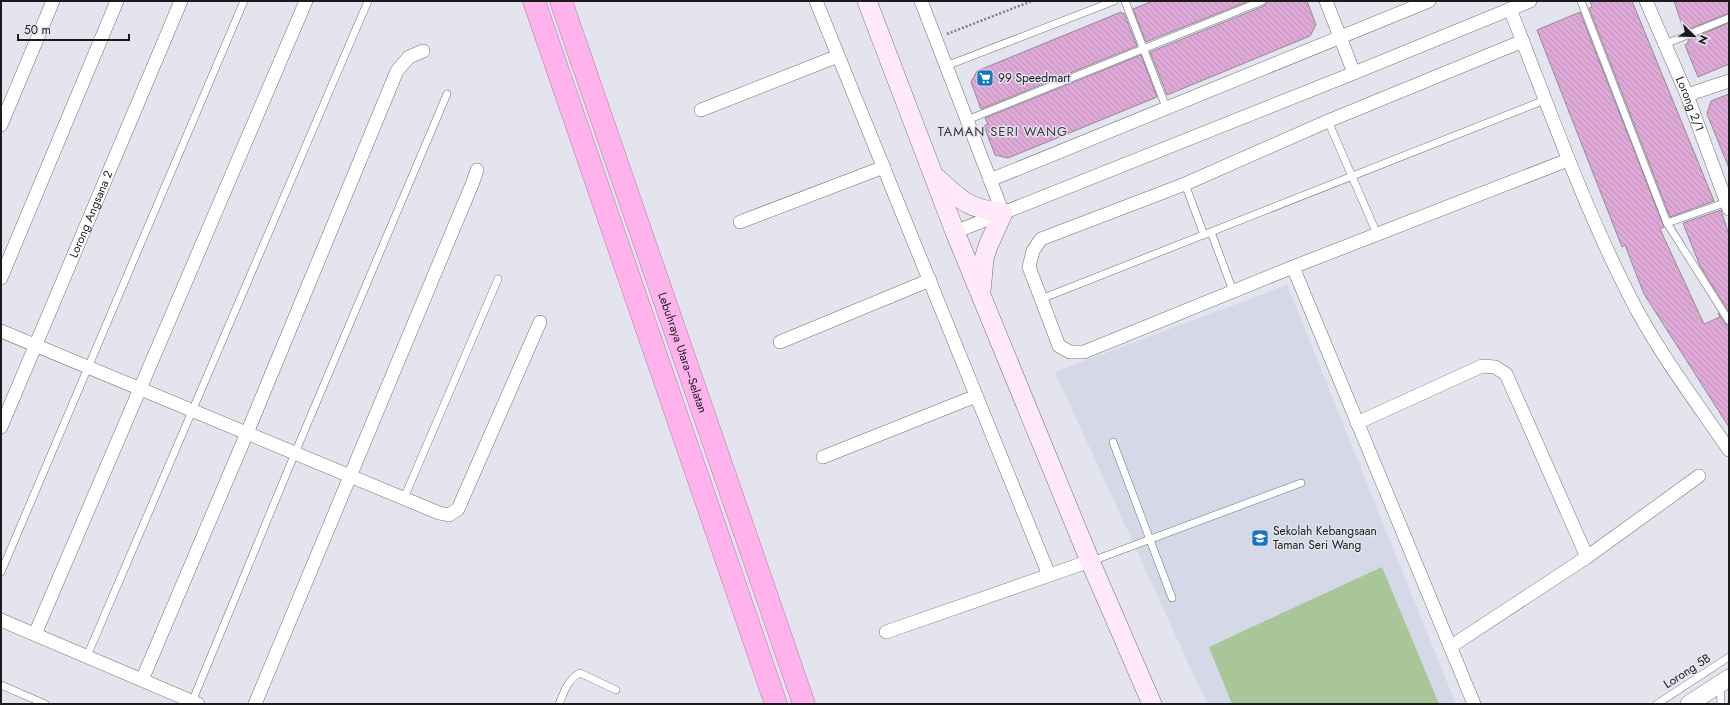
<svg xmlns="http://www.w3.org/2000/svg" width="1730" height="705" viewBox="0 0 1730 705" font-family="Jost,sans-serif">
	<defs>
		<pattern id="building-back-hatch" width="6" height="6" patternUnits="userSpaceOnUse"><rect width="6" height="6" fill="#dea8d7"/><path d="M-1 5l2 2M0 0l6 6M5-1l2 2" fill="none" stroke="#be90b8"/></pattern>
	</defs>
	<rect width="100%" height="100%" fill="#e3e4ed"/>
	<polygon fill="#d5d8e7" points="1287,285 1456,704 1207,704 1055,372"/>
	<polygon fill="#a9c698" points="1382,567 1439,704 1232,704 1209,647"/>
	<g fill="url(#building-back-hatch)" stroke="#938c92">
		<polygon points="1153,1 1249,1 1146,42 1133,9"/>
		<polygon points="1267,1 1307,1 1316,25 1310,36 1167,95 1150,52 1264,6"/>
		<polygon points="1590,1 1632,1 1714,201 1670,217 1589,8 1592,7"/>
		<polygon points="1674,1 1729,1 1729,13 1684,31"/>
		<polygon points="1121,12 1122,14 1124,13 1137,46 981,109 971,82 977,71"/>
		<polygon points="1580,12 1664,227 1660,229 1704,324 1720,317 1718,313 1725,324 1729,326 1729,427 1644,294 1625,245 1622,247 1537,30"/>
		<polygon points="1729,23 1729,64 1698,77 1685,45 1688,43 1688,40"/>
		<polygon points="1141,55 1157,97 1008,158 995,155 984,126 988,124 985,118"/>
		<polygon points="1729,94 1729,168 1707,114 1711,101"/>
		<polygon points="1721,210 1729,235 1729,312 1700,266 1683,223"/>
	</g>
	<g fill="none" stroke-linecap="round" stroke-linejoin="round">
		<g stroke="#707179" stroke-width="8">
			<g id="service">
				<polyline points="1125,1 1166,107"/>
				<polyline points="1581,1 1667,223 1729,321"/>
				<polyline points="1665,44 1729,18"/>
				<polyline points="946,66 1114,1"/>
				<polyline points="967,120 1262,1"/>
				<polyline points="1328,121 1377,234"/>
				<polyline points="1185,184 1204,235"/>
				<polyline points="1667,223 1727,202"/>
				<polyline points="1211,232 1233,291"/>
				<polyline points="1041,299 1545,100"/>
				<polyline points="1113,442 1172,598"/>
				<polyline points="404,498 498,279"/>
				<polyline points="1092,561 1301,483"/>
				<polyline points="1,572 244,1"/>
				<polyline points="87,656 368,1"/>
				<polyline points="1720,684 1721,704"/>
				<polyline points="1,685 45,704"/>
				<polyline points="192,702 295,453 447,94"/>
				<path d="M559,704C564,692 568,679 580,673L616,690"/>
				<polyline points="1657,704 1729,657"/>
			</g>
		</g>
		<g stroke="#707179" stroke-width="14">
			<g id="minor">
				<polyline points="816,1 1049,575"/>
				<polyline points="921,1 1003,213"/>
				<polyline points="1326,1 1354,73"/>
				<path id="s1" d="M1646,1L1687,95L1729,209"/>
				<path d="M1510,9C1548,105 1582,203 1629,295C1656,349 1694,399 1729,450"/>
				<polyline points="1523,41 1328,121 1185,184 1041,239 1033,251 1029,267 1059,346 1070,352 1084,352 1293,267 1568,160"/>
				<polyline points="1687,95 1729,81"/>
				<polyline points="701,110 838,56"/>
				<polyline points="1,125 53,1"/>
				<polyline points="990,180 1429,1"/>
				<polyline points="740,222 884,167"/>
				<polyline points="955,232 1354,73 1530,1"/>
				<polyline points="1293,267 1474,704"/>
				<polyline points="1,278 117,1"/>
				<polyline points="1,331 439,513 449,515 458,509 540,322"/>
				<polyline points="780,342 930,280"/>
				<polyline points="1357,423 1482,366 1495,367 1506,374 1587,557"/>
				<path id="s2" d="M1,427L181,1"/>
				<polyline points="823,457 976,396"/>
				<polyline points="1,620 198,704"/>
				<polyline points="886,632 1090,561"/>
				<polyline points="35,634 306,1"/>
				<polyline points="1450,647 1587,557 1699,476"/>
				<polyline points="142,680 247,433 397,71 409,57 423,51"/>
				<polyline points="255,704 473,182 477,170"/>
			</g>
		</g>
		<g stroke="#707179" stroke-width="18">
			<polyline id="tertiary" points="1689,704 1729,678"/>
		</g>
		<g stroke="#707179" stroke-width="20">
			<g id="secondary">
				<polyline points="867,1 955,232 1090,561 1152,704"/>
				<path d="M937,178C963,202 967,208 1003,213L988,246L984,259L981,291"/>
			</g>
		</g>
		<g stroke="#af7da4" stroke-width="23">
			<g id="motorway">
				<polyline points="534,1 776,704"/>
				<path id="s3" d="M561,1L804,704"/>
			</g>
		</g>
		<polyline stroke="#7e7e84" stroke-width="2.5" stroke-dasharray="2 2" stroke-linecap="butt" points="947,34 1032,1"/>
		<use href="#service" stroke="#fff" stroke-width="7"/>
		<use href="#minor" stroke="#fff" stroke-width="13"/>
		<use href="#tertiary" stroke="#fff" stroke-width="17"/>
		<use href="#secondary" stroke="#ffe8f9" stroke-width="19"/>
		<use href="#motorway" stroke="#ffb2ec" stroke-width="22"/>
	</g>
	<defs>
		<g id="supermarket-square" transform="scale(0.9)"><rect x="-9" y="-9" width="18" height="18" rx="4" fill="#1276c1" stroke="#e3e4ed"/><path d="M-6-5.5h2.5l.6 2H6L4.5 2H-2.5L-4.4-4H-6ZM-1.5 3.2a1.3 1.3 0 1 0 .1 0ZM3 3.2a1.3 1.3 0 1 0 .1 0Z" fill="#fff"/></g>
		<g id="school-square" transform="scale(0.9)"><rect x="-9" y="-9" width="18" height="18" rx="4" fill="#1276c1" stroke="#e3e4ed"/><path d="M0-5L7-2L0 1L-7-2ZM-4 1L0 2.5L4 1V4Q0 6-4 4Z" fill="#fff"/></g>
	</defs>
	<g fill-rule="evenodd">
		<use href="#supermarket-square" x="985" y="78"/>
		<use href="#school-square" x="1260" y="538"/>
	</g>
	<g text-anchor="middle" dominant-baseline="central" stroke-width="3" stroke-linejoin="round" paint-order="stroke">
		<g font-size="12" fill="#1b1b1e" stroke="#e3e4ed" text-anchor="start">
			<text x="998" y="78">99 Speedmart</text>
			<text x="1273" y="531">Sekolah Kebangsaan<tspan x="1273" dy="14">Taman Seri Wang</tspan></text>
		</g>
		<g font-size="12" fill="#1b1b1e" stroke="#e3e4ed">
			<text stroke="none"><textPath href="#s1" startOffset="112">Lorong 2/1</textPath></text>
			<text stroke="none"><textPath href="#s2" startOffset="231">Lorong Angsana 2</textPath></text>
			<text stroke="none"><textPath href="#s3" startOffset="372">Lebuhraya Utara–Selatan</textPath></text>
			<text transform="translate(1687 671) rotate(-33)">Lorong 5B</text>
		</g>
		<g font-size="13" letter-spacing="1" fill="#36373d" stroke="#e3e4ed">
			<text x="1003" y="131">TAMAN SERI WANG</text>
		</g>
	</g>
	<rect width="1730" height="705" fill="none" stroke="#1b1b1e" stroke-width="4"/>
	<g transform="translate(1694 36) rotate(113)" stroke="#e3e4ed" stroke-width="3" paint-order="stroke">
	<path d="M0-3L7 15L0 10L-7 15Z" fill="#1b1b1e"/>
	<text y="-6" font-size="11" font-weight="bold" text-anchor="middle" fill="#1b1b1e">N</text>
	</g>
	<path d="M18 34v6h111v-6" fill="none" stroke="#1b1b1e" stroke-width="2"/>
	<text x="24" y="34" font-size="12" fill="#1b1b1e" stroke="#e3e4ed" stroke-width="3" paint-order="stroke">50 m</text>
</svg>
